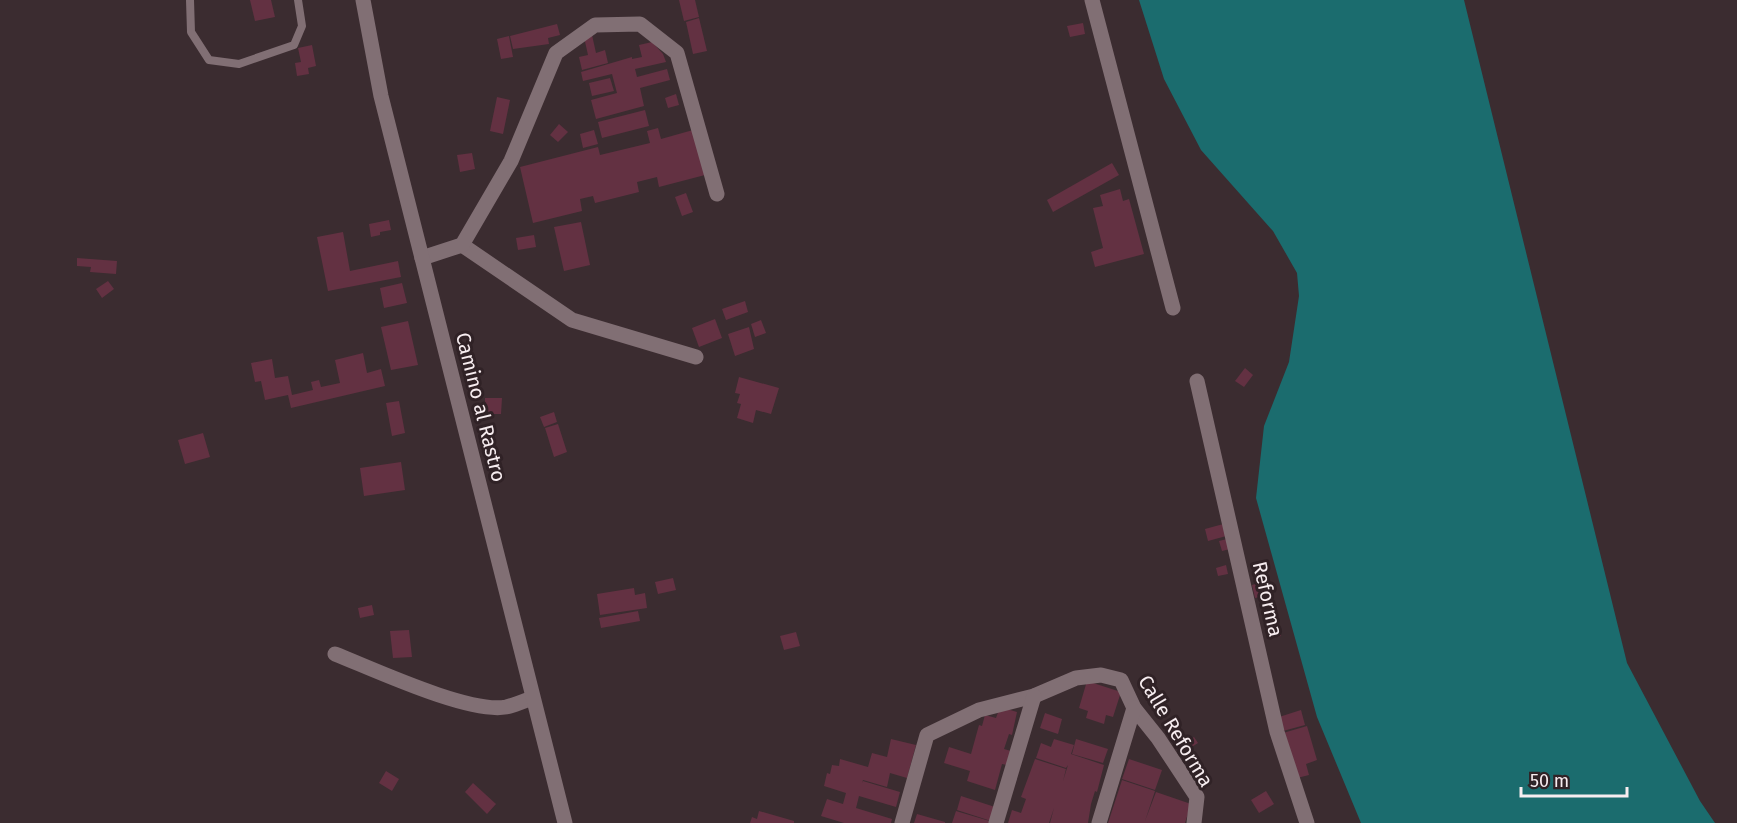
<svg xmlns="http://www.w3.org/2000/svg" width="1737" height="823" viewBox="0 0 1737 823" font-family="'Fira Sans',sans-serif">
	<rect width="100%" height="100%" fill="#3b2c30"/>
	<polygon fill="#1b6c6e" points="1139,0 1464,0 1627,663 1700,801 1715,823 1361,823 1317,717 1256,498 1264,426 1289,362 1299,296 1297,273 1273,231 1201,150 1164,79"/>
	<g fill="#633142">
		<polygon points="250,0 271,0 275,17 255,21"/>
		<polygon points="679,0 695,0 699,17 684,21"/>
		<polygon points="699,18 707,51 693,54 686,22"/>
		<polygon points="1083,23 1085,34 1070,37 1067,26"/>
		<polygon points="557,24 560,35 548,38 549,44 513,49 510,36"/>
		<polygon points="592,35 596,53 605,50 608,63 582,70 579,57 588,55 584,37"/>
		<polygon points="509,36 513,57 501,59 497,39"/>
		<polygon points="652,42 663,54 666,62 635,69 637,77 667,69 670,80 640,88 644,106 596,119 591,100 617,93 612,74 583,81 581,72 632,57 632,59 642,57 639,45"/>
		<polygon points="312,45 316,66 308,68 309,74 297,76 295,63 301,62 298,48"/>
		<polygon points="610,78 614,91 592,96 589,83"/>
		<polygon points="676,94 679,105 668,108 665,98"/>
		<polygon points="497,97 510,100 503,134 490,131"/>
		<polygon points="645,110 649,126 602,138 598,122"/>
		<polygon points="559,124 568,132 558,142 550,135"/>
		<polygon points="658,128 661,139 693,130 705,175 659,187 657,177 637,182 639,192 595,203 593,196 580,199 582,211 533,223 520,167 598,147 600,155 650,143 647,131"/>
		<polygon points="594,130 598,144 583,148 580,134"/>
		<polygon points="472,153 475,169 460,172 457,155"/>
		<polygon points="1112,163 1119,175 1053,212 1047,200"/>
		<polygon points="1120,189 1123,201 1129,199 1144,254 1095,267 1091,252 1103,248 1093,208 1103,206 1100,195"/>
		<polygon points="686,193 693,212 682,216 675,197"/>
		<polygon points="389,220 391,230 380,232 380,235 371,237 369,224"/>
		<polygon points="581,222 590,265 564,271 554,227"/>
		<polygon points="343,232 350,271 398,261 401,277 328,291 317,237"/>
		<polygon points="534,235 536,247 518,250 516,238"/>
		<polygon points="77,258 117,261 116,274 90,272 91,267 77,266"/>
		<polygon points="108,281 114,289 102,298 96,289"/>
		<polygon points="402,283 407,303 384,308 380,288"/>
		<polygon points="745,301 748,312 726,320 722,309"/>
		<polygon points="715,319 722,338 699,347 692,328"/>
		<polygon points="761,320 766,333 755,337 751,324"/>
		<polygon points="408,321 418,365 391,370 381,327"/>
		<polygon points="749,327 754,349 735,356 728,334"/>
		<polygon points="363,353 367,373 381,369 385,386 291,408 288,395 265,400 261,381 255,382 251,363 272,359 275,378 288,376 292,395 313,390 311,382 319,380 321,387 340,383 335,360"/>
		<polygon points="1245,368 1253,375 1244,387 1235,381"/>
		<polygon points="739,377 779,388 771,414 756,410 753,423 737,418 741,404 737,403 740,394 735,393"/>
		<polygon points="485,398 502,398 501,414 485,414"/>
		<polygon points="399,401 405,433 392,436 386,403"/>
		<polygon points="554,412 557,422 544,427 540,417"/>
		<polygon points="558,424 567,452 554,457 545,428"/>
		<polygon points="203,433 210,457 185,464 178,440"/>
		<polygon points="401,462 405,490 364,496 360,468"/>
		<polygon points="1227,523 1230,535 1208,541 1205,529"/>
		<polygon points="1231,538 1234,548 1222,551 1219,541"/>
		<polygon points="1226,565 1228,574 1218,576 1216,568"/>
		<polygon points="673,578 676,590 658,594 655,582"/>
		<polygon points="1265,581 1269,595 1255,598 1252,585"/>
		<polygon points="634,588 635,595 645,593 647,608 600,615 597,594"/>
		<polygon points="372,605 374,615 360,618 358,608"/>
		<polygon points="638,611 640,621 601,628 599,618"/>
		<polygon points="1278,621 1281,636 1268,639 1265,624"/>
		<polygon points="409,630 412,657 393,658 390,631"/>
		<polygon points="796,632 800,646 784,650 780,636"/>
		<polygon points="1087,681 1121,692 1113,717 1106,715 1104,724 1086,718 1088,711 1079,708"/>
		<polygon points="1000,707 1017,712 1012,735 1009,734 1004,749 1011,751 1007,765 1002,764 995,790 967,781 970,771 944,763 949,747 971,754 979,725 982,726 985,715 996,718"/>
		<polygon points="1301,710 1305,725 1283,731 1279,717"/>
		<polygon points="1045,713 1062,719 1058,734 1040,728"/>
		<polygon points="1307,726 1317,760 1306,764 1309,775 1297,778 1283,733"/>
		<polygon points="1194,737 1198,743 1190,748 1186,742"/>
		<polygon points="891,739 916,745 907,778 890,773 887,787 863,780 862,783 863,781 900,792 896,807 859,796 856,808 892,819 891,823 844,823 821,816 827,799 843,804 846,793 824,786 827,773 830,774 832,765 839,766 840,759 868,767 872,753 887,757"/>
		<polygon points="1054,739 1074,745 1071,754 1104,765 1097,792 1095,791 1091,804 1088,823 1050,823 1054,808 1049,823 1008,823 1012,810 1021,813 1026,799 1021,797 1035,759 1066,769 1063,781 1068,765 1066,768 1036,758 1041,743 1051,747"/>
		<polygon points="1076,739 1108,749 1103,763 1072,754"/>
		<polygon points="1129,759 1162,770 1155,790 1122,779"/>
		<polygon points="386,771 399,779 392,791 379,783"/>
		<polygon points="1122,780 1155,791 1145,821 1156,792 1191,804 1185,823 1108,823"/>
		<polygon points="473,783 496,804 487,814 465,792"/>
		<polygon points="1266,791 1274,804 1259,813 1251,800"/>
		<polygon points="961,796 995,807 991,821 957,810"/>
		<polygon points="759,811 794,821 794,823 750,823 752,817 757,819"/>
		<polygon points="956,811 993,822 993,823 952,823"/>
		<polygon points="917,814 945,822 945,823 914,823"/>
	</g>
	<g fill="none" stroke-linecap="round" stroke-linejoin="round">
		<polyline stroke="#816f74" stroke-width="8" points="190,0 191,32 209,60 239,64 294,45 302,26 298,0"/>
		<g stroke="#816f74" stroke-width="15">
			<polyline points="1092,0 1173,308"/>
			<polyline points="462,245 572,320 696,357"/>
			<polyline points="422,258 462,245 511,161 556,53 595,25 640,24 677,53 717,194"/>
			<polyline points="1197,381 1277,732 1307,823"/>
			<path d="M335,654C373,669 469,714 506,707C515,705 524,701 532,698"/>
			<polyline points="902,823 927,735 979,710 1034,696 1076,678 1101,675 1121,680 1134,708 1158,738 1197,797 1194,823"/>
			<polyline points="996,823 1034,696"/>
			<polyline points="1099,823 1134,708"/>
		</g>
		<polyline stroke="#816f74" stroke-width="15" points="363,0 381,96 565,823"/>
	</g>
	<g text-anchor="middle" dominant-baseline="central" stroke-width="6" stroke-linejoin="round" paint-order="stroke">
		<g font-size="20" fill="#f7edf0" stroke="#302226">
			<text transform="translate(481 407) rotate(76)">Camino al Rastro</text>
			<text transform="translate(1268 599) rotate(77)">Reforma</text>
			<text transform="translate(1176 731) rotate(59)">Calle Reforma</text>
		</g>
	</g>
	<path d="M1521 787v9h106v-9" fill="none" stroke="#f7edf0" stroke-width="3"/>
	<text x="1530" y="787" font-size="18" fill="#f7edf0" stroke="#302226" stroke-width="4.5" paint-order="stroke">50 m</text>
</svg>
